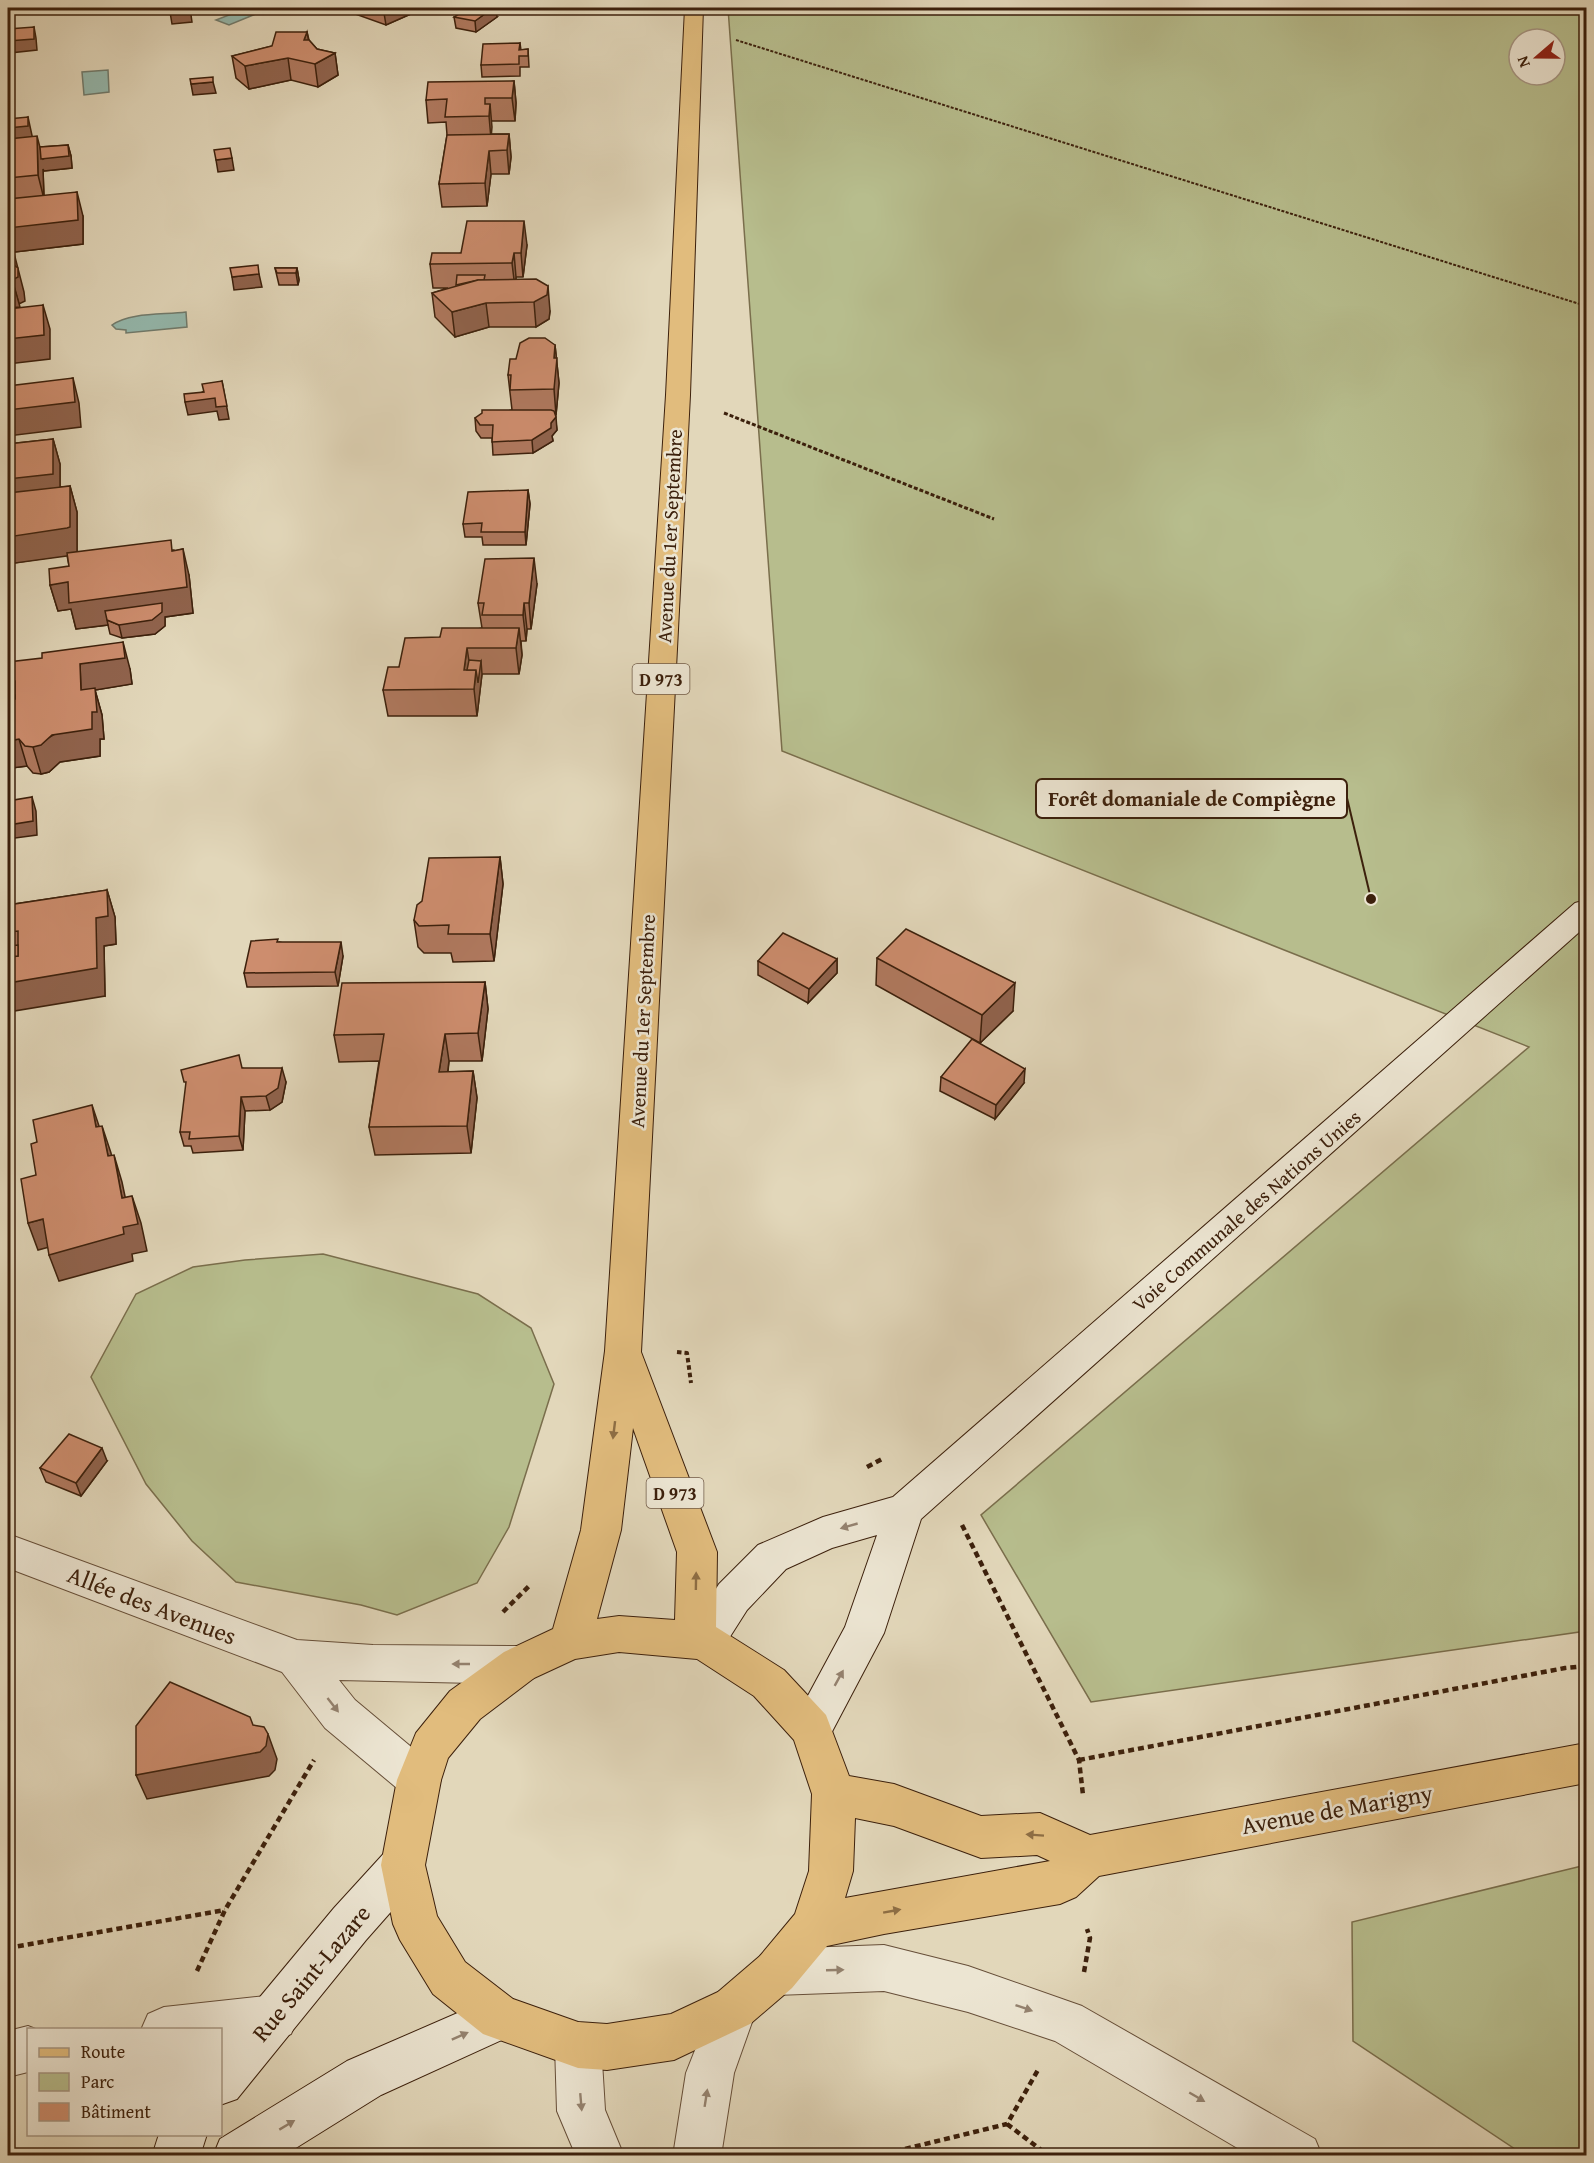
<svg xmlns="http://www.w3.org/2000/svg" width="1594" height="2163" viewBox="0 0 1594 2163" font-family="'Gentium Book Plus',serif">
	<rect width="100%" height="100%" fill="#e2d7ba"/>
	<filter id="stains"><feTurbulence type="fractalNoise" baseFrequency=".00333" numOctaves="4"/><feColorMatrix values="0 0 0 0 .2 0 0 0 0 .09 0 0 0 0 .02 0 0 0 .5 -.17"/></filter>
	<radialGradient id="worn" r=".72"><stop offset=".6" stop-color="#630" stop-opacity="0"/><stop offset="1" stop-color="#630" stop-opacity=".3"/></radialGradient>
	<g fill="#b7bd8d" stroke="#7a6e4c" stroke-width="1.5" fill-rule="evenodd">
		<path d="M728,8H1586V1631L1091,1702L981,1515L1529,1047L782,751ZM1519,39H1555V75H1519Z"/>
		<polygon points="323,1254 478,1294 531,1328 554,1384 509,1527 477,1583 397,1615 361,1605 236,1582 192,1541 146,1484 91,1377 136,1294 193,1267 245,1260"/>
		<polygon points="1586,1865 1586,2155 1524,2155 1353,2041 1352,1922"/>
	</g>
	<g fill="#95baaf" stroke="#717c6e" stroke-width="1.5">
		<polygon points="247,8 263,11 229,25 216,20"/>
		<polygon points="108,70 109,92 84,95 82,72"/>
		<path d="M186,312L187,327L126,333V330L116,329L112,325C130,312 164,315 186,312Z"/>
	</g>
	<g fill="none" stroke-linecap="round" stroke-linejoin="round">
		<g stroke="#664e38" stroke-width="2">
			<g id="minor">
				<polygon points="8,1534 297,1640 373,1645 519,1646 534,1652 540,1665 534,1678 519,1684 339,1680 355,1700 434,1766 441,1780 434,1794 419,1800 404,1794 325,1728 282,1672 8,1568"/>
				<polygon points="884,1945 968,1966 1082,2006 1315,2139 1322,2156 1251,2156 1055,2041 968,2012 884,1991 776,1995 760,1988 753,1972 760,1956 776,1949"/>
				<polygon points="275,1995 291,2002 298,2018 291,2034 275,2041 220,2047 220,2030 141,2030 148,2014 164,2007"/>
				<polygon points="28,2026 38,2030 28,2030 28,2072 8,2077 8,2031"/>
			</g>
		</g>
		<g stroke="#664e38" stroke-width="2">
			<g id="tertiary">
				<polygon points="734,1985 750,1992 757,2008 734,2073 721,2156 673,2156 686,2073 718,1992"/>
				<polygon points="578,2022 595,2028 601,2045 605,2110 624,2156 576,2156 557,2111 555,2045 561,2028"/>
			</g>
		</g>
		<g stroke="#3c200c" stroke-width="2">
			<g id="secondary">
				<polygon points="1586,900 1586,926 921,1519 884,1633 826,1743 811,1748 796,1743 790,1729 845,1627 877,1535 832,1548 786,1569 747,1610 719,1654 704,1659 689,1654 683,1641 719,1584 758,1545 823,1517 893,1497 1575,903"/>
				<polygon points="403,1844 419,1850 425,1865 419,1880 366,1940 237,2099 220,2105 220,2045 334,1908 387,1850"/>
				<polygon points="499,1995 515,2002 522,2018 515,2034 381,2095 283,2156 213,2156 220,2139 347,2061"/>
				<polygon points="159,2134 207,2134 200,2156 152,2156"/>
			</g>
		</g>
		<g stroke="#3c200c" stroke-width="2">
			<path id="primary" d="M685,8H703L690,395L641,1352L717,1552L716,1627L784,1670L826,1715L849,1776L894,1784L981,1816L1040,1813L1090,1835L1586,1743V1783L1099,1876L1076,1897L1060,1904L884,1934L827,1946L792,1988L750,2024L674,2060L607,2070L578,2068L483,2034L433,1994L400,1940L393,1924L381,1865L397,1780L416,1733L450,1691L504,1652L553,1629L581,1530L605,1351L666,395ZM633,1428L677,1552L675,1620L619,1616L597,1619L621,1530ZM619,1652L697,1659L754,1696L794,1740L812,1794L809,1871L795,1914L760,1956L718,1992L671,2014L607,2024L578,2022L513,1999L465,1962L437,1916L425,1865L441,1780L448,1758L480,1719L534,1678L575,1659ZM855,1818L894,1826L981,1858L1037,1855L1050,1861L845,1898L853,1871Z"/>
		</g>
		<g stroke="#3c200c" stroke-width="2" stroke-dasharray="3 1.5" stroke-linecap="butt">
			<polyline points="633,8 652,14"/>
			<polyline points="1546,8 1586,14"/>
			<polyline points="736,40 1586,306"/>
		</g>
		<polyline stroke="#3c200c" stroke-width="3" stroke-dasharray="4 2" stroke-linecap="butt" points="724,413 994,519"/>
		<polyline stroke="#3c200c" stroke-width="4" stroke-dasharray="4.5 3" stroke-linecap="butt" points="677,1352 687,1353 691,1383"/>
		<g stroke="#3c200c" stroke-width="4.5" stroke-dasharray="6 4" stroke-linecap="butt">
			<polyline points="867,1467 882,1459"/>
			<polyline points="962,1525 1079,1760 1083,1795"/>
			<polyline points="503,1612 530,1585"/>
			<polyline points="1079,1760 1565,1668 1586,1666"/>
			<polyline points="8,1948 225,1910"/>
			<polyline points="197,1971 225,1910 314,1760"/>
			<polyline points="1084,1972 1090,1938 1087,1929"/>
			<polyline points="1007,2124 1049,2156"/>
			<polyline points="876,2156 1007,2124 1038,2070"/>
		</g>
		<use href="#minor" fill="#ece5d2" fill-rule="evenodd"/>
		<use href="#tertiary" fill="#ece5d2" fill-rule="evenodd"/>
		<use href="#secondary" fill="#ece5d2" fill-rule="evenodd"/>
		<use href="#primary" fill="#e1bc7d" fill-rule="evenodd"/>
	</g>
	<g fill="#b0795f" stroke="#3c200c" stroke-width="1.5">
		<polygon points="344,8 412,8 413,13 386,25 344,10"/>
		<polygon points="454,17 497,17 476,32 456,28"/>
		<polygon points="307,32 309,40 317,49 335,53 338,75 318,87 291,80 249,89 236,78 232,56 272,46"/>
		<polygon points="520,43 521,50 528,49 529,67 520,67 520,76 482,77 481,65"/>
		<polygon points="514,81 516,103 515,121 491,121 491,134 509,134 511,157 509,174 491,174 487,206 442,207 439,184 447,135 446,122 428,123 426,100"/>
		<polygon points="8,119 32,137 40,147 68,145 71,156 72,168 44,171 43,169 44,196 83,216 83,244 15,252 12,242 8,242"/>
		<polygon points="527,245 523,277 516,277 516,279 550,311 549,319 536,327 489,327 455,337 435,317 432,293 448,288 433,288 430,264 461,253"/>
		<polygon points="275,268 297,268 299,280 298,285 279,285"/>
		<polygon points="555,345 559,383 556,415 555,415 557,430 552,436 553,441 533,453 493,455 492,438 481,438 476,431 475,418 512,410 508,375 516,359"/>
		<polygon points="53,439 60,464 60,487 70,486 77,512 77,552 174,550 189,575 193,613 165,617 165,626 155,634 122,638 110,634 108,625 76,629 71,609 58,611 50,585 69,566 67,555 8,564 8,444"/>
		<polygon points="528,490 530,504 526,545 483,545 482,537 465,537 463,524"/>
		<polygon points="537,584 531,629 527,629 526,641 521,641 522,655 519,674 482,674 477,716 388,716 383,690 399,667 440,637 482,628 478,603"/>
		<polygon points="8,662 130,669 132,684 95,690 102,715 104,739 100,739 100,756 60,762 49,772 41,774 33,773 27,766 12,768"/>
		<polygon points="500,857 503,884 494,961 453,962 451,953 424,953 418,947 414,920"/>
		<polygon points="107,890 115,917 116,944 104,946 105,996 10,957 9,946 8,940 8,905"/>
		<polygon points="279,942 343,956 338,986 247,987 244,973"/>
		<polygon points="877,958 1013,1011 980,1043 876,985"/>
		<polygon points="837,959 837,973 808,1003 758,975 758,961"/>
		<polygon points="485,982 488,1009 482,1061 449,1061 448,1072 473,1071 477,1098 471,1153 375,1155 369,1127 379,1061 339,1062 334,1035"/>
		<polygon points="242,1068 286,1082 282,1102 270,1110 245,1111 243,1150 193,1153 191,1146 184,1146 180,1132"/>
		<polygon points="941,1077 1024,1083 995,1119 940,1091"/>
		<polygon points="107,1461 81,1496 46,1482 40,1468"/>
	</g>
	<g fill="#90634d" stroke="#3c200c" stroke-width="1.5">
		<polygon points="190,8 192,22 172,24 170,12"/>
		<polygon points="398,8 412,8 413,13 386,25 384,13"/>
		<polygon points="493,8 496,8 497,17 476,32 475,21"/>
		<polygon points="34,27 36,38 37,50 10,53 10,60 8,61 8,41"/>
		<polygon points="307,32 311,54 304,40"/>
		<polygon points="335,53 338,75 318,87 315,64"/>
		<polygon points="288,58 291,80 249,89 245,66"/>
		<polygon points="8,63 11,76 10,105 8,105"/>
		<polygon points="514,81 516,103 515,121 512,98"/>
		<polygon points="213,82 216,93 193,95 191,84"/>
		<polygon points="490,104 492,127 491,139 489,116"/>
		<polygon points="28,117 33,140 8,152 8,128"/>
		<polygon points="509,134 511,157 509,174 507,150"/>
		<polygon points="37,136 43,159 68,145 71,156 72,168 44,171 43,169 44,199 38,175"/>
		<polygon points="489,151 491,174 487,206 485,183"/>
		<polygon points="232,158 234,170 218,172 216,160"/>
		<polygon points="77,192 83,216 83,244 15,252 12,242 8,242 8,218"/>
		<polygon points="524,221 527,245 523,277 521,253"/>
		<polygon points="14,253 24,292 25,301 19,304 12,280"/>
		<polygon points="514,253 516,277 515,288 512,263"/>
		<polygon points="297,268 299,280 298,285 296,273"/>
		<polygon points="259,274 262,287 234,290 232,277"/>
		<polygon points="13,282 20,307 8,308 8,283"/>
		<polygon points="548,286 550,311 549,319 536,327 534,302"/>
		<polygon points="486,303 489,327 455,337 452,312"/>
		<polygon points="43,305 50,329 50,359 8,364 8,339"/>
		<polygon points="555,345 559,383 556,415 554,389 554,358"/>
		<polygon points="8,378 13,399 73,378 79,403 81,427 8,436"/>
		<polygon points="222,381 229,419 219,420 217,411 188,415 185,402"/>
		<polygon points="556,417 557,430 552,436 553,441 533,453 532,440 551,423"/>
		<polygon points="53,439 60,464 60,500 8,506 8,479"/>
		<polygon points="70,486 77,512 77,553 74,555 8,564 8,537"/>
		<polygon points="528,490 530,504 526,545 525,532"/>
		<polygon points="183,549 189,575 193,613 165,617 165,626 155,634 122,638 119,625 107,620 108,625 76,629 71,609 58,611 50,585"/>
		<polygon points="534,558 537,584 531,629 529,603"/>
		<polygon points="524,603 527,629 526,641 523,615"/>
		<polygon points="519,628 522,655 519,674 516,648"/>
		<polygon points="123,642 130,669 132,684 95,690 102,715 104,739 100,739 100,756 60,762 49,772 41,774 33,747 92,712 81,690 80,664"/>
		<polygon points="467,648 471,674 464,670"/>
		<polygon points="481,661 482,674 477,716 474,689 476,670"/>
		<polygon points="15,681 23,726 8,710 8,682"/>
		<polygon points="19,739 27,766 12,768 8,755 8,741"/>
		<polygon points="32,797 36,811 37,835 8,839 8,825"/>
		<polygon points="500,857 503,884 494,961 490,934"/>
		<polygon points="107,890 115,917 116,944 104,946 105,996 8,1012 8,983 96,918"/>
		<polygon points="341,942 343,956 338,986 335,972"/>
		<polygon points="837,959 837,973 808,1003 809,989"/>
		<polygon points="485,982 488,1009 482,1061 478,1033"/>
		<polygon points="1015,983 1013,1011 980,1043 982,1015"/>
		<polygon points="445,1034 449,1061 444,1099 439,1072"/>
		<polygon points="282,1068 286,1082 282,1102 270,1110 266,1096"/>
		<polygon points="1025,1069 1024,1083 995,1119 996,1105"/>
		<polygon points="473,1071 477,1098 471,1153 467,1126"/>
		<polygon points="241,1097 245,1111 243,1150 239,1136"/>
		<polygon points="92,1105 101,1132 96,1127"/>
		<polygon points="102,1126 111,1153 117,1183 108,1156"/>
		<polygon points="114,1155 122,1182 131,1225 132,1196 141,1223 147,1251 132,1254 133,1261 59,1281 49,1255 122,1198"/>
		<polygon points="43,1219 53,1246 38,1250 28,1223"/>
		<polygon points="102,1448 107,1461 81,1496 76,1483"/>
		<polygon points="268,1734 277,1759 275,1770 269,1776 147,1799 136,1775"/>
	</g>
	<g fill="#cd8d6e" stroke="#3c200c" stroke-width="1.5">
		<polygon points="170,8 190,8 190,11 170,12"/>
		<polygon points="367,8 398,8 384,13"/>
		<polygon points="468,8 493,8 475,21 454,17"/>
		<polygon points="34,27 34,39 8,41 8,29"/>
		<polygon points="276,32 307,32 304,40 309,40 317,49 335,53 315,64 288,58 245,66 232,56 272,46"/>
		<polygon points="520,43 519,50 528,49 528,56 519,56 519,64 481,65 483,44"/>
		<polygon points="213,77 213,82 191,84 190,79"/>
		<polygon points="514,81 512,98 485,98 485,104 490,104 489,116 445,117 447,99 426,100 428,82"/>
		<polygon points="28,117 28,126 8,128 8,119"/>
		<polygon points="509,134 507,150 489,151 485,183 439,184 447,135"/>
		<polygon points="37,136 38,175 8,178 8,139"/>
		<polygon points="68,145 69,156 41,159 40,147"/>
		<polygon points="230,148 232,158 216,160 214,150"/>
		<polygon points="77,192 78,220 8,228 8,199"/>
		<polygon points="467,221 524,221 521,253 514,253 512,263 430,264 432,253 461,253"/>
		<polygon points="8,253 14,253 14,265 18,268 18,277 12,280 13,282 8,283"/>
		<polygon points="258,265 259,274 232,277 230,268"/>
		<polygon points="275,268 297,268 296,273 277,273"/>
		<polygon points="457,275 485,275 484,280 478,280 456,285"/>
		<polygon points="536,279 548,286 547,295 534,302 486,303 452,312 432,293 478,280"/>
		<polygon points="43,305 44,335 8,339 8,309"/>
		<polygon points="529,338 545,338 555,345 554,358 557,358 554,389 510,390 511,375 508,375 510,359 516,359 520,343"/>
		<polygon points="73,378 75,402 8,410 8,386"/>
		<polygon points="222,381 227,406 216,407 215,398 185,402 184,394 204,392 202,384"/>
		<polygon points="482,410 551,410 554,411 556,417 551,423 551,428 532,440 492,442 493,425 480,425 475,418 482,413"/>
		<polygon points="53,439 53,474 8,479 8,444"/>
		<polygon points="70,486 70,527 67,528 8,537 8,493"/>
		<polygon points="528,490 525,532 481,532 482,523 463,524 468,492"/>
		<polygon points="171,540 172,551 183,549 187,587 69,603 68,582 50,585 49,569 69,566 67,553"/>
		<polygon points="534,558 529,603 524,603 523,615 482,615 484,603 478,603 485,559"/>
		<polygon points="162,603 162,612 152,620 119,625 107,620 105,611"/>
		<polygon points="442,628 519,628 516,648 467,648 464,670 476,670 474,689 383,690 388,667 399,667 405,638 440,637"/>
		<polygon points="123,642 125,658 80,664 81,690 95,688 97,712 92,712 92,729 52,735 41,745 33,747 25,746 19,739 8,741 8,701 15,699 15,681 8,682 8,662 42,658 42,653"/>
		<polygon points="469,660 481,661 478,683 476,670 467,670"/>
		<polygon points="15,695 15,699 8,701 8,696"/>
		<polygon points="32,797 33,821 8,825 8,801"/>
		<polygon points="500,857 490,934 448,934 449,925 419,926 414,920 417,905 422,901 429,858"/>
		<polygon points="107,890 108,916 96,918 97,968 8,983 8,957 18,956 18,931 8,932 8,905"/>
		<polygon points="906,929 1015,983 982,1015 877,958"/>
		<polygon points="783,933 837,959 809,989 758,961"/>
		<polygon points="278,939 277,942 341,942 335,972 244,973 251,941"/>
		<polygon points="18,945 18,956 10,957 9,946"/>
		<polygon points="485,982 478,1033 445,1034 439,1072 473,1071 467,1126 369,1127 384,1034 334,1035 342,983"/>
		<polygon points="972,1039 1025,1069 996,1105 941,1077"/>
		<polygon points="239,1055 242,1068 282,1068 278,1088 266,1096 241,1097 239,1136 189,1139 190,1132 180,1132 186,1082 184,1082 181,1070"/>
		<polygon points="92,1105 96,1127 102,1126 108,1156 114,1155 122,1198 132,1196 138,1224 123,1227 124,1234 49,1255 43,1219 28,1223 21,1179 36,1175 31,1144 37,1142 33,1120"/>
		<polygon points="69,1434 102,1448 76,1483 40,1468"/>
		<polygon points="170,1682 250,1717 253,1725 264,1727 268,1734 266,1746 260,1752 136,1775 136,1726"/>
	</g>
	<defs><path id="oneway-solid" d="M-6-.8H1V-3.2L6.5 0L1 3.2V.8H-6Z" transform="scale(1.5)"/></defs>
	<g fill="#8e6e44">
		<use href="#oneway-solid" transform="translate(614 1430) rotate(97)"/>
		<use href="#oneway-solid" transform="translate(696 1581) rotate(-89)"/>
		<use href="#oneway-solid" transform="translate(1035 1835) rotate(-176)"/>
		<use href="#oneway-solid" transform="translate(892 1911) rotate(-10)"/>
	</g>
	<g fill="#94826f">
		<use href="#oneway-solid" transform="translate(849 1526) rotate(164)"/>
		<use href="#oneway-solid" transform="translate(461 1664) rotate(-180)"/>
		<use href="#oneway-solid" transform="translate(839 1678) rotate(-61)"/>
		<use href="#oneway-solid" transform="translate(333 1705) rotate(52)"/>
		<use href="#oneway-solid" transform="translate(835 1970) rotate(-2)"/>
		<use href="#oneway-solid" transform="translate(1024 2008) rotate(19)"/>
		<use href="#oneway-solid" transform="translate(460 2036) rotate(-24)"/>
		<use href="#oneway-solid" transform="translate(1197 2097) rotate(30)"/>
		<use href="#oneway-solid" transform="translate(706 2098) rotate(-81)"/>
		<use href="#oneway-solid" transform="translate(581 2102) rotate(85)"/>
		<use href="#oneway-solid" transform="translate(287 2125) rotate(-31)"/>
	</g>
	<g text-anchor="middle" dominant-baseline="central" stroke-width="5" stroke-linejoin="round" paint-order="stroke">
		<g fill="#ece5d2" stroke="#715b47" stroke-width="1.5">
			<rect x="632.5" y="664" width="57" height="30" rx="4.5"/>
			<rect x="646.5" y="1478" width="57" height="30" rx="4.5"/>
		</g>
		<g font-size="18" font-weight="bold" fill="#3c200c">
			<text x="661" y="679">D 973</text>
			<text x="675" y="1493">D 973</text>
		</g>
		<g font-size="20" fill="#3c200c" stroke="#ece5d2">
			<text transform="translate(669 536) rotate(-87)">Avenue du 1er Septembre</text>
			<text transform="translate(642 1021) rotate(-87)">Avenue du 1er Septembre</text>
			<text transform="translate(1246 1210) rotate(-41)">Voie Communale des Nations Unies</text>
		</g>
		<g font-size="24" fill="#3c200c" stroke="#ece5d2">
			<text transform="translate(152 1605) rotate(21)">Allée des Avenues</text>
			<text transform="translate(1337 1809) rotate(-10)">Avenue de Marigny</text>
			<text transform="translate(311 1973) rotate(-50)">Rue Saint-Lazare</text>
		</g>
	</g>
	<path fill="none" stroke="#3c200c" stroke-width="2" d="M1371 899L1347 798"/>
	<circle fill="#3c200c" stroke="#ece5d2" stroke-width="2" cx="1371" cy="899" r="6"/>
	<rect fill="#ece5d2" stroke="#3c200c" stroke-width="2" x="1036" y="779" width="311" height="39" rx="6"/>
	<g font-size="21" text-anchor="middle" font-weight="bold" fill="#3c200c">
		<text x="1192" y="806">Forêt domaniale de Compiègne</text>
	</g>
	<rect width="1594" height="2163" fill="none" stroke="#e2d7ba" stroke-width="30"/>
	<rect x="9" y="9" width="1576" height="2145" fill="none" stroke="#3c200c" stroke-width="3"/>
	<rect x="15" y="15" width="1564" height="2133" fill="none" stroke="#3c200c" stroke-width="1.5"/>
	<rect x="27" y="2028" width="195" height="108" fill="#ece5d2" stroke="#a69683" stroke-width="1.5"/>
	<rect x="39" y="2048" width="30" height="9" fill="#e1bc7d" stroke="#a69683" stroke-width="1.5"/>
	<text x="81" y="2058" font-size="18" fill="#3c200c">Route</text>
	<rect x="39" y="2073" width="30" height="18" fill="#b7bd8d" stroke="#a69683" stroke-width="1.5"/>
	<text x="81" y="2088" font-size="18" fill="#3c200c">Parc</text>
	<rect x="39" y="2103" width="30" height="18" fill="#cd8d6e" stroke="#a69683" stroke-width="1.5"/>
	<text x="81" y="2118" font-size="18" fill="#3c200c">Bâtiment</text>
	<g transform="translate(1537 57) rotate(250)"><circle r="28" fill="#ece5d2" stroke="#a69683" stroke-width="1.5"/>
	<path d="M0-4.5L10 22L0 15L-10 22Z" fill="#8f2418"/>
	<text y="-9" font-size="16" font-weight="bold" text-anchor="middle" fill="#3c200c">N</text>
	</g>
	<rect width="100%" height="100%" filter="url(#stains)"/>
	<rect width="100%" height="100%" fill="url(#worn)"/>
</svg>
